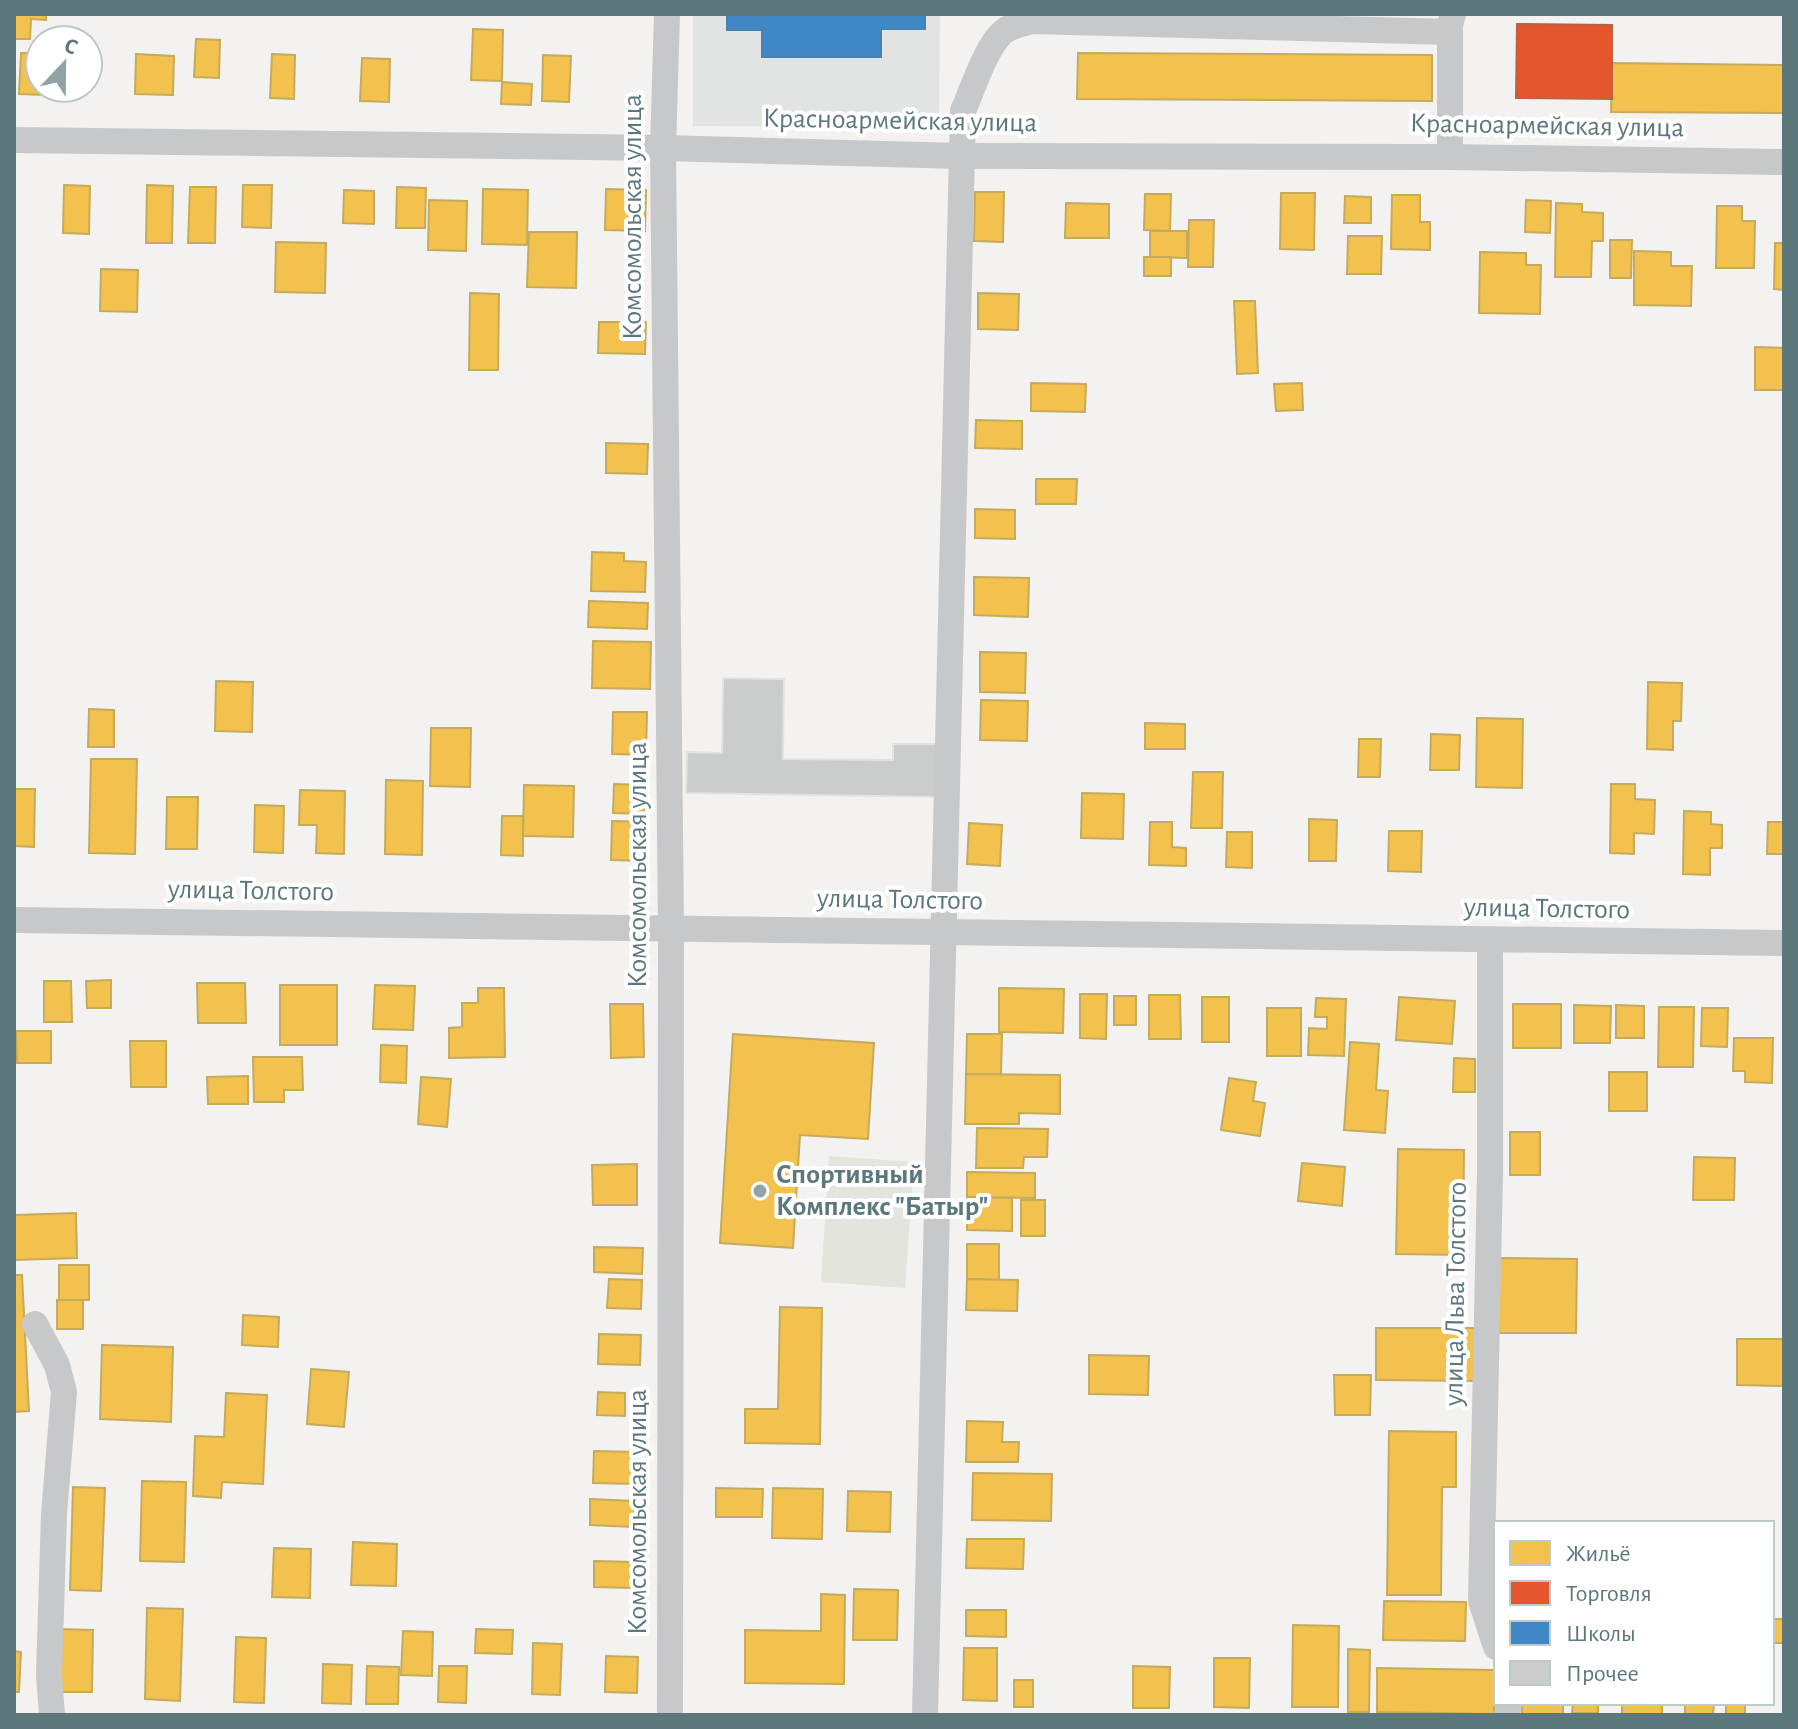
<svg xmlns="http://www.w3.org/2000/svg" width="1798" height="1729" viewBox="0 0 1798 1729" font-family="'Alegreya Sans',sans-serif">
	<rect width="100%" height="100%" fill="#f3f2f0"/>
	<polygon fill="#e2e3e3" points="693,14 940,14 939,127 693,126"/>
	<polygon fill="#e2e4dd" points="829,1156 914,1162 905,1288 821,1282"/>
	<g fill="#f2c14e" stroke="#c5ab5c" stroke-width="2">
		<polygon points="14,14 46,14 46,20 31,19 30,39 14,39"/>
		<polygon points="473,29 503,30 502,81 471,80"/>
		<polygon points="196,39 220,40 219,78 194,77"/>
		<polygon points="21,53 40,53 40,88 45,88 45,95 19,94"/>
		<polygon points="1078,53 1432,55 1432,101 1077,99"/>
		<polygon points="136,54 174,56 173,95 135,94"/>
		<polygon points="272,54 295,55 294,99 270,98"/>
		<polygon points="543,55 571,56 569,102 542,101"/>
		<polygon points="362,58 390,59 389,102 360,101"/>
		<polygon points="1612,63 1784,65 1784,113 1611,112"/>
		<polygon points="502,82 532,84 531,105 501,104"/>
		<polygon points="64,185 90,186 89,234 63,233"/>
		<polygon points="147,185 173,186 172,243 146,243"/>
		<polygon points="243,185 272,185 271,228 242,227"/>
		<polygon points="190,187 216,187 215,243 188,243"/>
		<polygon points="397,187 426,188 425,228 396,228"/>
		<polygon points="483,189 528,190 527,245 482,244"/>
		<polygon points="606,189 646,190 645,231 605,230"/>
		<polygon points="344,190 374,191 374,224 343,223"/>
		<polygon points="975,192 1004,192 1003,242 974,241"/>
		<polygon points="1281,193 1315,193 1314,250 1280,249"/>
		<polygon points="1145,194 1171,194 1170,231 1144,230"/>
		<polygon points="1392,195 1420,195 1420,222 1430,222 1430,250 1391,249"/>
		<polygon points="1345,196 1371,197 1371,223 1344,223"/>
		<polygon points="429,200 467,201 466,251 428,250"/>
		<polygon points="1526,200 1551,201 1550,233 1525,232"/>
		<polygon points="1066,203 1109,204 1109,238 1065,238"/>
		<polygon points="1556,203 1582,204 1582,212 1603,213 1603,241 1592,241 1591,277 1555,277"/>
		<polygon points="1717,206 1742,206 1742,221 1755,221 1754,268 1716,268"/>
		<polygon points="1189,220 1214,220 1213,267 1188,267"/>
		<polygon points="1150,231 1187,231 1187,258 1150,257"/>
		<polygon points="529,232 577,232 576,288 527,287"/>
		<polygon points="1348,236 1382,236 1381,274 1347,274"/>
		<polygon points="1610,240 1632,240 1631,278 1610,278"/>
		<polygon points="276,242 326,243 325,293 275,292"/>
		<polygon points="1775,243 1784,243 1784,290 1774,289"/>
		<polygon points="1634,251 1671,252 1671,266 1692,266 1691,306 1634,305"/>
		<polygon points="1480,252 1526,253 1526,265 1541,265 1540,314 1479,313"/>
		<rect x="1144" y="257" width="27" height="19"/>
		<polygon points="101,269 138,270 137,312 100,311"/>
		<polygon points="470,293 499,294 498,370 469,370"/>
		<polygon points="978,293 1019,294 1018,330 978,329"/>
		<polygon points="1234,301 1255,301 1258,373 1237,374"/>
		<polygon points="599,322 646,322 645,354 598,353"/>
		<polygon points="1755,347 1784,348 1784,390 1755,390"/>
		<polygon points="1031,383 1086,384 1085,412 1031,411"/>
		<polygon points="1302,383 1303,410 1276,411 1274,384"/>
		<polygon points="976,420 1022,421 1022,449 975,448"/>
		<polygon points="606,443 648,444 647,474 606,473"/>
		<polygon points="1036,479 1077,479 1076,504 1036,504"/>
		<polygon points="975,509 1015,510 1015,539 975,538"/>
		<polygon points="592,552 624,553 624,561 646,562 645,592 591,591"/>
		<polygon points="974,577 1029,578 1028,617 974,615"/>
		<polygon points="589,601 648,603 647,629 588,627"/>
		<polygon points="593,641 651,642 650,689 592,688"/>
		<polygon points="980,652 1026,653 1025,693 980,692"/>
		<polygon points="216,681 253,682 252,732 215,731"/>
		<polygon points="1648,682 1682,683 1681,721 1673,721 1673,750 1647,749"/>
		<polygon points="981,700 1028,701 1027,741 980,740"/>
		<polygon points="89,709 114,710 114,747 88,747"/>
		<polygon points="613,712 647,712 646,755 612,754"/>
		<polygon points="1477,718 1523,719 1522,788 1476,787"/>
		<polygon points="1145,723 1185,724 1185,749 1145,749"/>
		<polygon points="431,728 471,728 470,787 430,786"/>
		<polygon points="1431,734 1460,735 1459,770 1430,770"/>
		<polygon points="1359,739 1381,739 1380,777 1358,777"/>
		<polygon points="91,759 137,759 135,854 89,853"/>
		<polygon points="1193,772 1223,772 1222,828 1191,828"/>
		<polygon points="386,780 423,781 422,855 385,854"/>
		<polygon points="614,784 645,785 644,814 613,813"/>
		<polygon points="1611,784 1635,784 1635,799 1655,800 1654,834 1634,833 1634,854 1610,853"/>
		<polygon points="524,785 574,786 573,837 523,836"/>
		<polygon points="14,789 35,789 34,847 14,846"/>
		<polygon points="300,790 345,791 344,854 316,853 317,825 299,825"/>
		<polygon points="1082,793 1124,794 1123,839 1081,838"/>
		<polygon points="167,797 198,797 197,849 166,849"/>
		<polygon points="255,805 284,806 283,853 254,852"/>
		<polygon points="1684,811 1711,812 1711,824 1722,825 1722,848 1710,848 1710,875 1683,874"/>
		<polygon points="502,816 523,816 523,856 501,855"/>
		<polygon points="1309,819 1337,820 1336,861 1309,861"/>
		<polygon points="612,821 648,822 647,861 611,860"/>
		<polygon points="1150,822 1172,822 1172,847 1186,848 1186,866 1149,865"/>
		<polygon points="1768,822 1784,822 1784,854 1767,854"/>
		<polygon points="969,823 1002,825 1000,866 967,864"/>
		<polygon points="1389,831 1422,831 1421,872 1388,871"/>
		<polygon points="1227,832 1252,832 1252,868 1226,867"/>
		<polygon points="111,980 111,1008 87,1008 86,981"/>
		<polygon points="44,981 71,981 72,1022 44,1022"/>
		<polygon points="197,983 245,983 246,1023 198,1023"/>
		<rect x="280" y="985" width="57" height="60"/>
		<polygon points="375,985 415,986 413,1030 373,1029"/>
		<polygon points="478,988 504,988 505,1057 449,1058 449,1028 462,1027 462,1003 478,1003"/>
		<polygon points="999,988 1064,989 1063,1033 999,1032"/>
		<polygon points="1080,994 1107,994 1106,1039 1080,1038"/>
		<polygon points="1149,995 1180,995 1181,1039 1149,1039"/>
		<rect x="1114" y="996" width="22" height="29"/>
		<rect x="1202" y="997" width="27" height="45"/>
		<polygon points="1399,997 1455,1001 1452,1044 1396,1040"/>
		<polygon points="1316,998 1346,999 1344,1056 1308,1055 1309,1028 1327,1029 1327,1017 1315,1017"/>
		<polygon points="610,1004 643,1004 644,1057 611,1058"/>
		<rect x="1513" y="1004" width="48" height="44"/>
		<polygon points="1574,1005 1611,1006 1610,1043 1574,1043"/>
		<polygon points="1616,1005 1644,1006 1644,1038 1616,1038"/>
		<polygon points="1659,1007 1694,1007 1693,1067 1658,1067"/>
		<rect x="1267" y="1008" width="34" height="48"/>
		<polygon points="1702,1008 1728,1008 1727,1047 1701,1046"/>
		<polygon points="16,1031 51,1031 51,1063 17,1063"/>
		<polygon points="733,1034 874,1043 868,1139 800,1135 793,1248 720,1243"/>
		<polygon points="967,1034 1002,1034 1001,1074 966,1074"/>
		<polygon points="1734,1038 1773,1038 1772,1083 1745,1082 1745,1071 1733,1071"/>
		<polygon points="130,1041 166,1041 166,1087 131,1087"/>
		<polygon points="1350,1042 1379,1044 1376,1090 1388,1091 1385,1133 1344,1130"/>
		<polygon points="381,1045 407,1046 406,1083 380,1082"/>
		<polygon points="253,1057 302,1057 303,1090 284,1090 284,1102 254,1102"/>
		<polygon points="1454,1058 1475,1059 1475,1092 1453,1092"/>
		<rect x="1609" y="1072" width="38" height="39"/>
		<polygon points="966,1074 1060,1075 1060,1114 1019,1113 1019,1124 965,1124"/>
		<polygon points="248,1076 248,1104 208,1104 207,1077"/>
		<polygon points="421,1077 451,1079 447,1127 418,1124"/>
		<polygon points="1229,1078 1256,1082 1253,1101 1265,1103 1260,1136 1221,1130"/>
		<polygon points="977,1128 1048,1129 1047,1157 1024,1157 1023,1168 976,1168"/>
		<rect x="1510" y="1132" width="30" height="43"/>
		<polygon points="1398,1149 1464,1150 1463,1255 1396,1254"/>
		<polygon points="1694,1157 1735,1158 1734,1200 1693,1200"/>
		<polygon points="1302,1163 1345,1167 1342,1206 1298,1201"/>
		<polygon points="637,1164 637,1205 593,1205 592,1165"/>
		<polygon points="967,1172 1035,1173 1035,1198 967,1197"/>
		<polygon points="967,1197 1012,1198 1012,1231 967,1230"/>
		<rect x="1021" y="1200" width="24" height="36"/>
		<polygon points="76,1213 77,1258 15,1260 14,1215"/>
		<polygon points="967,1244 999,1244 999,1280 967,1279"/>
		<polygon points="594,1247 643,1248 642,1274 594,1272"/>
		<polygon points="1499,1258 1577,1259 1576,1333 1499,1333"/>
		<rect x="59" y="1265" width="30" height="35"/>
		<polygon points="14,1275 22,1275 29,1411 14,1412"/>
		<polygon points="609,1279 642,1280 641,1309 607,1308"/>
		<polygon points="967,1279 1018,1280 1017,1311 966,1310"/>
		<rect x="57" y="1300" width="26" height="29"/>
		<polygon points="780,1307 822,1308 820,1444 745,1443 745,1409 778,1409"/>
		<polygon points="243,1315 279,1317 278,1347 242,1345"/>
		<polygon points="1376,1328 1475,1328 1475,1381 1376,1380"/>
		<polygon points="599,1334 641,1335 640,1365 598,1364"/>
		<polygon points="1737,1339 1784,1339 1784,1386 1737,1385"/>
		<polygon points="102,1345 173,1347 171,1422 100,1419"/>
		<polygon points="1089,1355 1149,1356 1148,1395 1089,1394"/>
		<polygon points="311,1369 349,1372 344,1427 307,1424"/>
		<polygon points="1334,1375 1371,1375 1370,1415 1335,1415"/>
		<polygon points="598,1392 625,1393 625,1416 597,1415"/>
		<polygon points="226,1393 267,1395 263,1484 222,1482 221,1498 193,1496 195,1436 224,1437"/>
		<polygon points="967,1421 1003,1422 1002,1442 1019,1442 1018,1462 966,1462"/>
		<polygon points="1389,1431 1456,1432 1456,1487 1442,1487 1441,1595 1387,1595"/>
		<polygon points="594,1451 637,1452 636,1484 593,1483"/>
		<polygon points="973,1473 1052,1474 1051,1521 972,1520"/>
		<polygon points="142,1481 186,1482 184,1562 140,1561"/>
		<polygon points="73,1487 105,1488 101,1591 70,1590"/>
		<polygon points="716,1488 763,1489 762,1517 716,1517"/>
		<polygon points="773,1488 823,1489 822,1539 772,1538"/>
		<polygon points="848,1491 891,1492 890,1532 847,1531"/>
		<polygon points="590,1499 634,1501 633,1527 590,1525"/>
		<polygon points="967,1539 1024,1539 1023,1569 966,1568"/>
		<polygon points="353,1542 397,1544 396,1586 351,1585"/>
		<polygon points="274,1548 311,1549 310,1598 272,1597"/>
		<polygon points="594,1561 634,1562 634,1588 594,1587"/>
		<polygon points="854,1589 898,1590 897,1640 853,1640"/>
		<polygon points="821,1594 845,1595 844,1684 745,1683 745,1630 821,1631"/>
		<polygon points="1384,1601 1466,1602 1465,1641 1383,1640"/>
		<polygon points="147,1608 183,1609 180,1701 145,1699"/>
		<polygon points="966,1610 1006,1610 1006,1637 966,1636"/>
		<rect x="1774" y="1619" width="10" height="24"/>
		<polygon points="1293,1625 1339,1626 1338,1707 1292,1707"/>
		<polygon points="58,1629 93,1630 92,1692 56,1692"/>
		<polygon points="476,1629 513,1630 512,1654 475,1653"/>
		<polygon points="403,1631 433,1632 432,1676 401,1675"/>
		<polygon points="236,1637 266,1638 264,1703 234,1702"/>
		<polygon points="533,1643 562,1644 560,1695 532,1694"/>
		<polygon points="964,1648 997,1648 997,1701 963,1700"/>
		<polygon points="1348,1649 1370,1650 1369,1712 1348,1712"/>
		<polygon points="14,1651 21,1652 19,1692 14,1692"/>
		<polygon points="606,1656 638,1657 637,1693 605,1692"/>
		<polygon points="1214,1658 1250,1658 1249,1708 1214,1707"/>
		<polygon points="323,1664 352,1665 351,1704 322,1703"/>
		<polygon points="367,1666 399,1667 398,1704 366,1704"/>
		<polygon points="439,1666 467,1666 466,1703 438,1702"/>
		<polygon points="1133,1666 1170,1667 1169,1708 1133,1708"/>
		<polygon points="1377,1668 1494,1670 1494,1714 1377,1712"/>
		<rect x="1014" y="1680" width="19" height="27"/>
		<rect x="1522" y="1703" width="41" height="12"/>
		<polygon points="1573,1703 1598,1703 1598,1713 1572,1713"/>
		<rect x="1622" y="1703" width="40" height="12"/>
		<polygon points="1685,1703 1714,1703 1713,1715 1685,1715"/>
		<rect x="1726" y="1703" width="19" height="12"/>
	</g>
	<polygon fill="#e4572e" stroke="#bb6146" stroke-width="2" points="1517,24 1612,25 1612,99 1516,98"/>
	<polygon fill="#3f88c5" stroke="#4883af" stroke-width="2" points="727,14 925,14 925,29 881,29 881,57 762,57 762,30 727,30"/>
	<polygon fill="#cacdcc" stroke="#e2e2e0" stroke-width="2" points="723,678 784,679 783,759 893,760 893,744 940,744 940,797 686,793 687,752 722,753"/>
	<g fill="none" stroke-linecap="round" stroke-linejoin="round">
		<g stroke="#c7c8c9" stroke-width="26">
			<polyline points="667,14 663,148 671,928 670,1715"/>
			<polyline points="14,140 663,148 962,156 1450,157 1784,162"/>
			<polyline points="1450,157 1450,25 1453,14"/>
			<polyline points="14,920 1784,943"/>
			<polyline points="1490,940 1490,1173 1481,1601 1496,1647"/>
			<polyline points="35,1324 57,1365 64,1392 54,1514 49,1675 52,1715"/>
			<path d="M925,1715L963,111C973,89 985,48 1003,32C1011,25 1022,24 1032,21L1450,32"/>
			<polyline points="1507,1715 1509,1703"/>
		</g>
	</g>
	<circle fill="#91a3a5" stroke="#fff" stroke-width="3" cx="760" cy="1191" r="8"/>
	<g text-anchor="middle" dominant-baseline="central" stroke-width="8" stroke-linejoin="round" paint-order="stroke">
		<g font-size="28" fill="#5c787d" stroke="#fff">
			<text transform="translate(900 121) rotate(1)">Красноармейская улица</text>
			<text transform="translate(1547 126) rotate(1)">Красноармейская улица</text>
			<text transform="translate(633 217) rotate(-90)">Комсомольская улица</text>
			<text transform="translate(638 865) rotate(-90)">Комсомольская улица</text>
			<text transform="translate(251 891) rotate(1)">улица Толстого</text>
			<text transform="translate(900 900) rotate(1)">улица Толстого</text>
			<text transform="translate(1547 909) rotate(1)">улица Толстого</text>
			<text transform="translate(1456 1294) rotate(-89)">улица Льва Толстого</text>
			<text transform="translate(638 1512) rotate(-90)">Комсомольская улица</text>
		</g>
		<g font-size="28" font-weight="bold" fill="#5c787d" stroke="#fff" text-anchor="start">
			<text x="776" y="1175">Спортивный<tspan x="776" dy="32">Комплекс "Батыр"</tspan></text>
		</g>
	</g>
	<rect width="1798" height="1729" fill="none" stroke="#5c787d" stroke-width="32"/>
	<rect x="1494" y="1521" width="280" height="184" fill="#ffffff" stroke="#bec9cb" stroke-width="2"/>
	<rect x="1510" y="1541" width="40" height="24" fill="#f2c14e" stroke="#bec9cb" stroke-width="2"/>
	<text x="1566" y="1561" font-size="24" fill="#5c787d">Жильё</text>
	<rect x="1510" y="1581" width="40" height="24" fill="#e4572e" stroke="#bec9cb" stroke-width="2"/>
	<text x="1566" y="1601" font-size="24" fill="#5c787d">Торговля</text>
	<rect x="1510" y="1621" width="40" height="24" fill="#3f88c5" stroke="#bec9cb" stroke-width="2"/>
	<text x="1566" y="1641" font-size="24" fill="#5c787d">Школы</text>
	<rect x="1510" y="1661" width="40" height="24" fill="#cacdcc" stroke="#bec9cb" stroke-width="2"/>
	<text x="1566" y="1681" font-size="24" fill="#5c787d">Прочее</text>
	<g transform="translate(64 64) rotate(22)"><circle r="38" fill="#ffffff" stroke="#bec9cb" stroke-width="2"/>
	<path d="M0-6L14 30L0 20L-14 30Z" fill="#91a3a5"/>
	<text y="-12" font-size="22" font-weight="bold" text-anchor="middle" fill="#5c787d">С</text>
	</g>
</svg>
